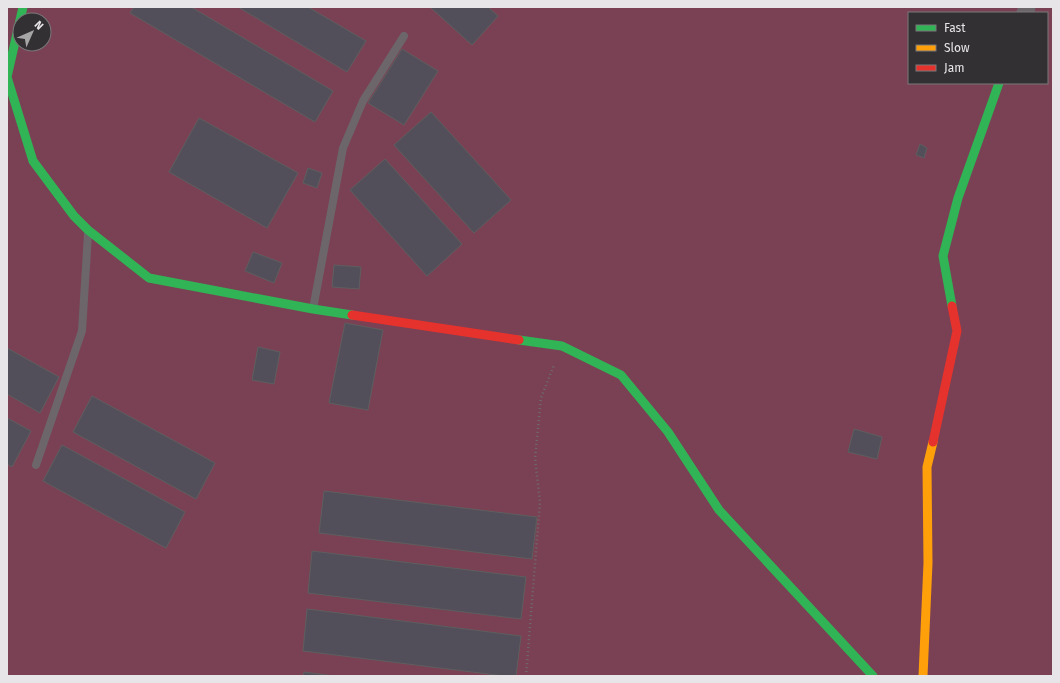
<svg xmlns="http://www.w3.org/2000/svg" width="1060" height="683" viewBox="0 0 1060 683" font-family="'Fira Sans',sans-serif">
	<rect width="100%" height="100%" fill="#313131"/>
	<path fill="#7a4154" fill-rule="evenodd" d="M7,7H1053V676H7ZM909,13H1047V83H909ZM20,20H44V44H20Z"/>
	<g fill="#534f5a" stroke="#5e5e5f">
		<polygon points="134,7 191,7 333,91 315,122 130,13"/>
		<polygon points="238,7 308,7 366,41 347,72"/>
		<polygon points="430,7 488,7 498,16 472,45"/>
		<polygon points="402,49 438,71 404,125 368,103"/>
		<polygon points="431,112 511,200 474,233 394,145"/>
		<polygon points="199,118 298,173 267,228 169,172"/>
		<polygon points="920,144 927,148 924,158 916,155"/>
		<polygon points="385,159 462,244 427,276 350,190"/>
		<polygon points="308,168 322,173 317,188 303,183"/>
		<polygon points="253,252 282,263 274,283 245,271"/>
		<polygon points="334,265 361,267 359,289 332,287"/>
		<polygon points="345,323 383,330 368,410 329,403"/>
		<polygon points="258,347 280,352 274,384 252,380"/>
		<polygon points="7,348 59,377 40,413 7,394"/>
		<polygon points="92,396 215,463 196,499 73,432"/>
		<polygon points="7,418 31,431 12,467 7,464"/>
		<polygon points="854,429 882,437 877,459 848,452"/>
		<polygon points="62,445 185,512 166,548 43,481"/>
		<polygon points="324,491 537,517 532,559 319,533"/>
		<polygon points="312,551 526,577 521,619 308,593"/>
		<polygon points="307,609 521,636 516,676 504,676 303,651"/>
		<polygon points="304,672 334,676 303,676"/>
	</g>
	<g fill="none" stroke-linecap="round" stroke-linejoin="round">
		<polyline stroke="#6e6b6d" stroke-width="2.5" stroke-dasharray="1 3" stroke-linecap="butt" points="526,676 540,502 535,458 541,398 554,365"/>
		<g stroke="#6c666a" stroke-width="8">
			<polyline points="313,309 343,148 363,101 404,36"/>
			<polyline points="36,465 82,331 88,234"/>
		</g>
		<polyline stroke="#6c666a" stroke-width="17" points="1025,13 1027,7"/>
		<g stroke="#30b455" stroke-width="9">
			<polyline points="23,7 7,77 33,161 74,216 88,230 149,278 313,309 352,315"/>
			<polyline points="952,306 943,256 958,198 999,83"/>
			<polyline points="519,340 562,346 621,375 668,432 719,510 873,676"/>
		</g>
		<polyline stroke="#ff9f0a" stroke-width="9" points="923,676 928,563 927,467 933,442"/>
		<g stroke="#e5322d" stroke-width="9">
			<polyline points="352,315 519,340"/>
			<polyline points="933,442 957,331 952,306"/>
		</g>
	</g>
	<rect width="1060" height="683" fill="none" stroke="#e7e5e7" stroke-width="16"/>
	<rect x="908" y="12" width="140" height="72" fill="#323032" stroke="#7a787a"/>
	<rect x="916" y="25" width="20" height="6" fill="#30b455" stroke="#7a787a"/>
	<text x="944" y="32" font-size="12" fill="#e7e5e7">Fast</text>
	<rect x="916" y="45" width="20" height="6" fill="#ff9f0a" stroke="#7a787a"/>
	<text x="944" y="52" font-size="12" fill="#e7e5e7">Slow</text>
	<rect x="916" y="65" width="20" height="6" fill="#e5322d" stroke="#7a787a"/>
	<text x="944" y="72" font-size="12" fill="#e7e5e7">Jam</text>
	<g transform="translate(32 32) rotate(45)"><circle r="19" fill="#323032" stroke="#7a787a"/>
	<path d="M0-3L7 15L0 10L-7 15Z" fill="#a7a6a7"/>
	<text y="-6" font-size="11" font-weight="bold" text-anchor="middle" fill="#e7e5e7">N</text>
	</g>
</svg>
